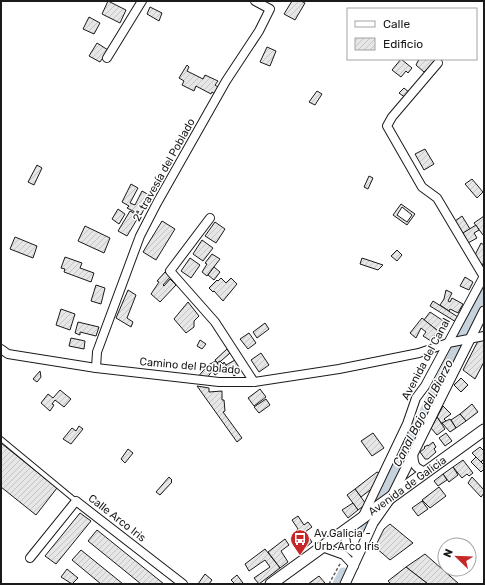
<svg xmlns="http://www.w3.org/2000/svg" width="485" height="585" viewBox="0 0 485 585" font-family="Rubik,sans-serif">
	<defs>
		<pattern id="building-hatch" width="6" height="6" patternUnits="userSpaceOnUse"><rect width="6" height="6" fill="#e6e6e6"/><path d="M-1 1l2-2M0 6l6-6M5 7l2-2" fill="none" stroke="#c5c5c5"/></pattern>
	</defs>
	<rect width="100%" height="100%" fill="#fff"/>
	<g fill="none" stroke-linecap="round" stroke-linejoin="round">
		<g stroke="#c6d2dc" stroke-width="9">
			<polyline points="362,535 484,292"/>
			<polyline points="337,584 343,572"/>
		</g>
	</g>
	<g fill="url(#building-hatch)" stroke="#1a1a1a" fill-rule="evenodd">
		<polygon points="108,1 126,10 120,23 102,14"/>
		<polygon points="292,1 301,1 305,3 295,20 284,14"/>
		<polygon points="150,7 162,13 159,21 147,14"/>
		<polygon points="89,17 100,23 94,34 83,29"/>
		<polygon points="97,43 108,50 100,62 89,56"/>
		<polygon points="267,47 276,51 270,66 260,62"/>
		<polygon points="401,59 412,68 408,73 406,71 401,77 392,70"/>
		<polygon points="419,59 434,59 436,60 424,72 416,65"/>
		<polygon points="187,65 189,67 187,71 203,79 205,75 218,81 215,85 218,87 215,94 212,92 211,94 196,86 194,91 182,85 184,81 179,78"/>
		<polygon points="404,88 410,93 406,98 399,93"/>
		<polygon points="317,91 322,94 315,105 309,102"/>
		<polygon points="425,149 434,164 424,170 415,154"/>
		<polygon points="37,165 42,168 34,185 28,182"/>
		<polygon points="369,176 373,178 368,189 364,187"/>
		<polygon points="472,179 483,192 477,198 465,184"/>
		<polygon points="131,184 138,188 130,203 135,205 142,191 151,196 141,215 127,208 129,206 122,202"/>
		<path d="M401,204L415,214L407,225L393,215ZM402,207L412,215L407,222L397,215Z"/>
		<polygon points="118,209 125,214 119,224 112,219"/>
		<polygon points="130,211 139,216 127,236 118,231"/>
		<polygon points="462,216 470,229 462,234 455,221"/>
		<polygon points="484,216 484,234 483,235 474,223"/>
		<polygon points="162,221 175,229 156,260 143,252"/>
		<polygon points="215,222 225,229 216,243 205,236"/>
		<polygon points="476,225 479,230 474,233 477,238 468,243 463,233"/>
		<polygon points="85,226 110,238 104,253 78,241"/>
		<polygon points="15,237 37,246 33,258 10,249"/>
		<polygon points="202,240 213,248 203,261 193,254"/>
		<polygon points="481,243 484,245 484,261 482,266 475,255"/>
		<polygon points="397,250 402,255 397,261 391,256"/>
		<polygon points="212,254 220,259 207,276 202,272 207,264 205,263"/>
		<polygon points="65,257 82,263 80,268 94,273 91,282 64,272 65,269 61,268"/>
		<polygon points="190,258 200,265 191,278 181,271"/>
		<polygon points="362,258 383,265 378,270 360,264"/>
		<polygon points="214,267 220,272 214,280 208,275"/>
		<polygon points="165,272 170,277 163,285 164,286 170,279 176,285 160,302 151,294 159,282 157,281"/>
		<polygon points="465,277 473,282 469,290 460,286"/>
		<polygon points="221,278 226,283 231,278 237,284 223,301 214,291 213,292 209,288 217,280 218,281"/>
		<polygon points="96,285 105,288 101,304 91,301"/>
		<polygon points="128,290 136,295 127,318 133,322 131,327 116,318"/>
		<polygon points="446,290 452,293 448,301 450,302 452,298 463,304 458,313 450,309 449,311 440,305 444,299"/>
		<polygon points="433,301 458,317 456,322 430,306"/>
		<polygon points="188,302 199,316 194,321 194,327 186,333 174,319"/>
		<polygon points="61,309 75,314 70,330 56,325"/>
		<polygon points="430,312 445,322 438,331 424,320"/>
		<polygon points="422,318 438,331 431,341 423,336 426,332 421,328 416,338 410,333"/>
		<polygon points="78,322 99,327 96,336 80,332 80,335 75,333"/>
		<polygon points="265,323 269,329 257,338 253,332"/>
		<polygon points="249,333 256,343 248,349 240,339"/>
		<polygon points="71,338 85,341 84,349 69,346"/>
		<polygon points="200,340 206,344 202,349 197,346"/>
		<polygon points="484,340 484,362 475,379 463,370 478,341"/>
		<polygon points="227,349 230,353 221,361 217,363 215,360"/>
		<polygon points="261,353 269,365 259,372 251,360"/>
		<polygon points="235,360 242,370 234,376 226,365"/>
		<polygon points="216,361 222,370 215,375 212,371 207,378 197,378 208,365"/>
		<polygon points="220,361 223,364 224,362 226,365 225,366 229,372 225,374 217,363"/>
		<polygon points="40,371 41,377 37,382 33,379"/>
		<polygon points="461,378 468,385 461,392 454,385"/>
		<polygon points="197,386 209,388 209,392 222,391 222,400 224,400 225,411 223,412 242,438 237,442"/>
		<polygon points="260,389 266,397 254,406 248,398"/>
		<polygon points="60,390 71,399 64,407 55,400 52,404 54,405 50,411 41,403 48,394 53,398"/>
		<polygon points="266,399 270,405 259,413 254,407"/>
		<polygon points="472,404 478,412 466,421 460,414"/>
		<polygon points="443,406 451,414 444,419 446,421 442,424 437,417"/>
		<polygon points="460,414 466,421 456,428 451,420"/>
		<polygon points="437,417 445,429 437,435 431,428"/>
		<polygon points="450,419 456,428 450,432 442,423"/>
		<polygon points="79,426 83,429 71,444 63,439 72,428 76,431"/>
		<polygon points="373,433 384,448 372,456 361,441"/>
		<polygon points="446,433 452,441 445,446 439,438"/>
		<polygon points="433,442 436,447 434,449 436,452 428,459 425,459 420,452 425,448 424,447 428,445 428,446"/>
		<polygon points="1,443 57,488 36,515 1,487"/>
		<polygon points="480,447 484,451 484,459 481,462 472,453"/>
		<polygon points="128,449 133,453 125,463 121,459"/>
		<polygon points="476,457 484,465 484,469 481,472 471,462"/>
		<polygon points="463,460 473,473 469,476 467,474 462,478 453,467"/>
		<polygon points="453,467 458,475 449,482 443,474"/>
		<polygon points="377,472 381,474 374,487 361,497 355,489"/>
		<polygon points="443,474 447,480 438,486 434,481"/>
		<polygon points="169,477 172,480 171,481 172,482 160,495 156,492"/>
		<polygon points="472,477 484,490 484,493 481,497 468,483"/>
		<polygon points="439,487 446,496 430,508 422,500"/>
		<polygon points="355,489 366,504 358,510 347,495"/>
		<polygon points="422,501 428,509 418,516 412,508"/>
		<polygon points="353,503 358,510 348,518 342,510"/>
		<polygon points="80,513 91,521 56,564 45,556"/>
		<polygon points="298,516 304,525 308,522 312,527 305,532 312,542 305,548 294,533 298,529 292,520"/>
		<polygon points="390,524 413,543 390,560 375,547 384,529"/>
		<polygon points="97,530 164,584 141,584 88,541"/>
		<polygon points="285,539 289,545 281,551 288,562 280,568 268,552"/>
		<polygon points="265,549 280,568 259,584 254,578 270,567 265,560 249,571 245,564"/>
		<polygon points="81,550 123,584 101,584 72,560"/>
		<polygon points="425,554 459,584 428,584 406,567"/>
		<polygon points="406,567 428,584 391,584 388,581"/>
		<polygon points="67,569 78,578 72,584 61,577"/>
		<polygon points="205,574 212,580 209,584 198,584"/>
		<polygon points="237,575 243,583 241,584 235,584 231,580"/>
		<polygon points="319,576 325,583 324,584 308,584"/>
	</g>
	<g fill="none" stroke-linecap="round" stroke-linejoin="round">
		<g stroke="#1a1a1a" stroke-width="6">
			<polyline id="service" points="1,439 76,501"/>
		</g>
		<g stroke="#1a1a1a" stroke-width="10">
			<g id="minor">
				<polyline points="107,58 142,1"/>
				<polyline points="438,63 392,117 387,126 422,187 437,198 484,277"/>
				<polyline points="210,218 170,271 215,322 254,382"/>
				<polyline points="1,349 8,354 96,368 219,382 254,382 339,369 419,353 448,343 484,336"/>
				<polyline points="96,368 97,352 140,236 157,203 226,81 259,31 270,9 255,1"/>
				<path d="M413,453C414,465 414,468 426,472"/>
				<polyline points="362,518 407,424 416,398 425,386 484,276"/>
				<polyline points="348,528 345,537 347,547 356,554 359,553"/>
				<polyline points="322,547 344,555 354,566"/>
				<polyline points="30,558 76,501 183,584"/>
			</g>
		</g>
		<g stroke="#1a1a1a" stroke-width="11">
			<polyline id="tertiary" points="345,584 373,523 392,496 484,311"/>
		</g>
		<g stroke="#1a1a1a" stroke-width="13">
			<g id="secondary">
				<path id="s1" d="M271,584L484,430"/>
			</g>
		</g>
		<polyline stroke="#5f5f5f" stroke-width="1.5" stroke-dasharray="3 2" stroke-linecap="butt" points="329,584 341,562"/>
		<use href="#service" stroke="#fff" stroke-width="4"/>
		<use href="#minor" stroke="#fff" stroke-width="8"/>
		<use href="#tertiary" stroke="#fff" stroke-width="9"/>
		<use href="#secondary" stroke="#fff" stroke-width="11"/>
	</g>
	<defs>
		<g id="bus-pin" transform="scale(1)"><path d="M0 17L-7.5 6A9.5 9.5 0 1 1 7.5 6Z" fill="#c62828" stroke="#fff"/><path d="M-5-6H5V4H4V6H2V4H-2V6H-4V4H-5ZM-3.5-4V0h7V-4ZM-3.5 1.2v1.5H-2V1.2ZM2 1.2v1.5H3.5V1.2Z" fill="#fff"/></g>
	</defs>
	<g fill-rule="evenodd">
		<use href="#bus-pin" x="300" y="539"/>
	</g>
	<g text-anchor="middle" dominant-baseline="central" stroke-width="3" stroke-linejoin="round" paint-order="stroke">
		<g font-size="11" fill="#1a1a1a" stroke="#fff">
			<text transform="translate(164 170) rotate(-61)">2ª travesía del Poblado</text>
			<text transform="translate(426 359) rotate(-62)">Avenida del Canal</text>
			<text transform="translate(190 366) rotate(5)">Camino del Poblado</text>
			<text stroke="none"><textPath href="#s1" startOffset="168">Avenida de Galicia</textPath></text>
			<text transform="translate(117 518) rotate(38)">Calle Arco Iris</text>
		</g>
		<g font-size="11" fill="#1a1a1a" stroke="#fff" text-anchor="start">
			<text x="314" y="533">Av.Galicia -<tspan x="314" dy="13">Urb. Arco Iris</tspan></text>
		</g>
		<g font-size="12" font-style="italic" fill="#1a1a1a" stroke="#fff">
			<text transform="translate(423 413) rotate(-63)">Canal Bajo del Bierzo</text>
		</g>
	</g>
	<rect width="485" height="585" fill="none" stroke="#1a1a1a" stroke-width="4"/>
	<rect x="347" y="8" width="130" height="52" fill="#ffffff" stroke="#a3a3a3"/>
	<rect x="355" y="21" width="20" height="6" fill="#ffffff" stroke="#a3a3a3"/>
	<text x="383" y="28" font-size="12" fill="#1a1a1a">Calle</text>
	<rect x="355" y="38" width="20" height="12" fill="url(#building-hatch)" stroke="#a3a3a3"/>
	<text x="383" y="48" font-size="12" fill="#1a1a1a">Edificio</text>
	<g transform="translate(457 557) rotate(293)"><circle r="19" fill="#ffffff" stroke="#a3a3a3"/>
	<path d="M0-3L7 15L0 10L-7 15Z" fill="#c62828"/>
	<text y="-6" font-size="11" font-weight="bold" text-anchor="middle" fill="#1a1a1a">N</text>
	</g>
</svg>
